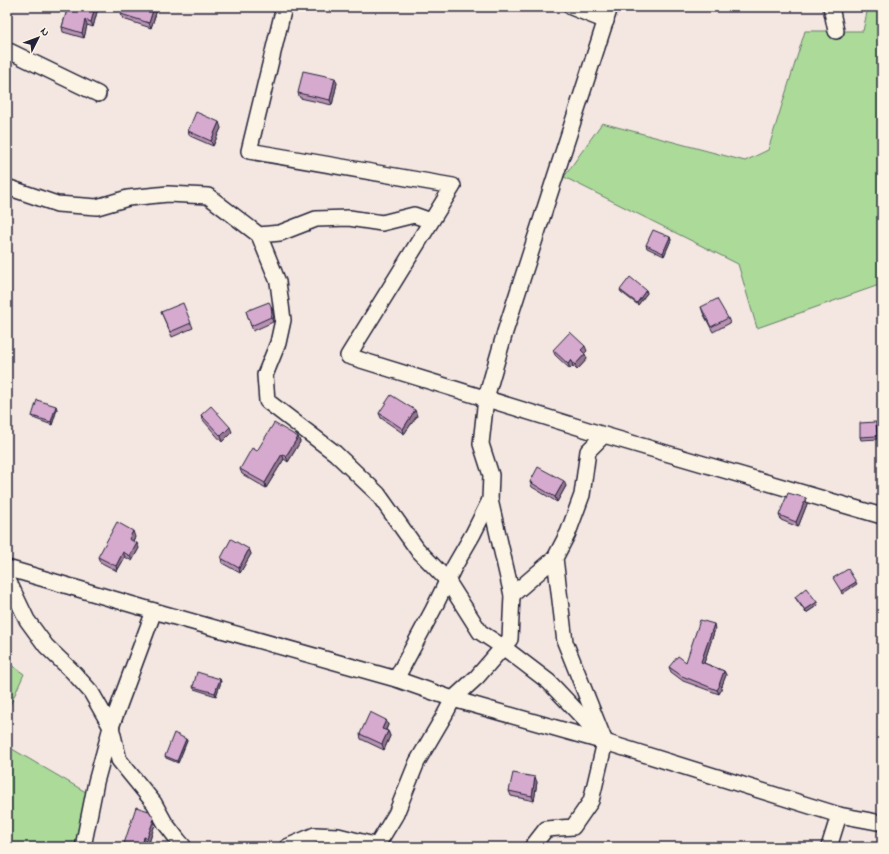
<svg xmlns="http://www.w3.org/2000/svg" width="889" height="854" viewBox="0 0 889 854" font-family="'Indie Flower',sans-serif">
	<rect width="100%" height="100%" fill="#f4e6e0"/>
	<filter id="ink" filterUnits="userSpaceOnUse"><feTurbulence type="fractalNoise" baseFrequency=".025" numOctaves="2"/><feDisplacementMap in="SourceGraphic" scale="8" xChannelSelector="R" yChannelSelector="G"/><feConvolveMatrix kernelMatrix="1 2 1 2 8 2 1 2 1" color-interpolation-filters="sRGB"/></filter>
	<g filter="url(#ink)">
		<g fill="#abda99" stroke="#667e6a">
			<polygon points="868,7 882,7 882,284 757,328 738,264 564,177 602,123 745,161 768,150 805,31 863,31"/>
			<polygon points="7,662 24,674 7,712"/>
			<polygon points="7,746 96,798 80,847 7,847"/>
		</g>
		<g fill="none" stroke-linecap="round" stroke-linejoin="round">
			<g stroke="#22223b" stroke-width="18">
				<g id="minor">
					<polyline points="284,7 249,151 453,186 348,356 604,435 882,516"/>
					<polyline points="571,7 606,21"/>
					<polyline points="831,7 836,31"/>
					<polyline points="7,50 98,94"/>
					<polyline points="7,187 57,204 97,207 128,198 168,194 208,196 259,235 280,233 316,219 349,218 382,223 414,215 431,221"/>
					<polyline points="259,235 278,282 283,320 278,343 265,375 267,401 335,453 378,494 417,549 447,580 480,632 503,647 549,682 605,741"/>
					<polyline points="7,568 154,611 396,679 453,699 605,742 839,815 882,823"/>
					<polyline points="7,578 27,620 46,646 72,671 91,692 111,727 119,760 154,803 165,823 178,840 184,847"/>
					<polyline points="512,595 555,558"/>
					<polyline points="396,679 433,610 454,567 473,534 490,500 491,475 481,444 486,398 505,332 610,7"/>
					<polyline points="84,842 96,782 111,727 154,611"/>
					<polyline points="287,847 315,835 338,836 370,844 376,847"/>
					<polyline points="376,847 396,814 417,762 444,716 453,699 477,677 510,639 512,595 490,500"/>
					<polyline points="532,847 546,829 573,827 591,801 605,742 565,642 555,558 568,533 582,495 588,451 604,435"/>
					<polyline points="829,847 839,815"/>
				</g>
			</g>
			<use href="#minor" stroke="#fcf5e5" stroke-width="15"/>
		</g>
		<g fill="#b892b1" stroke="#22223b">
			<polygon points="68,7 98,7 98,8 93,27 87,25 84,38 63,32 62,27"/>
			<polygon points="158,7 151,28 123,19 121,14"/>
			<polygon points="337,83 332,105 300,98 298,93"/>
			<polygon points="221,128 213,146 190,136 188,131"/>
			<polygon points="670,237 671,240 664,256 647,248 646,245"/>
			<polygon points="620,290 646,290 647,293 638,305 621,292"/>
			<polygon points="701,307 728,318 730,323 713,332 703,313"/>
			<polygon points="246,311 273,311 274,320 273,322 253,331"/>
			<polygon points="161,312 191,323 193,328 172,337"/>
			<polygon points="553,350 587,351 584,353 587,359 577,370 573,366 570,369 555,355"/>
			<polygon points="57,409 52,425 33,418 32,416"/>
			<polygon points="379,413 417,416 404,434 381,418"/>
			<polygon points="201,415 232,432 222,442 203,420"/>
			<polygon points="876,422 877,425 878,439 861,440 860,437"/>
			<polygon points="298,437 300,442 288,462 284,459 266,488 242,474 240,469 257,451"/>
			<polygon points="530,482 566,486 557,502 532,487"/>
			<polygon points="807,504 798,527 781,520 779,515"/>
			<polygon points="135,537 133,541 139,548 132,561 125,557 117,571 100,562 98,557"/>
			<polygon points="249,549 251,554 240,573 222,563 221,558"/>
			<polygon points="795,597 818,605 806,613 796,599"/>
			<polygon points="715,629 704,663 724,671 726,675 721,688 721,690 719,694 683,681 671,672 669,667 686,662"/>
			<polygon points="220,679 221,682 216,696 194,689 193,687"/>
			<polygon points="386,720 388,725 386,730 388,731 390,736 384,750 361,739 360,734"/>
			<polygon points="186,739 187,741 178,763 166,758 165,756"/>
			<polygon points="537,782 534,801 511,796 509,791"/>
			<polygon points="154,819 155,824 149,843 146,842 123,847"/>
		</g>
		<g fill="#967790" stroke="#22223b">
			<polygon points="95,7 98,7 98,8 93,27 91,22"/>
			<polygon points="154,7 158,7 151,28 149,23"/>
			<polygon points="85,20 87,25 84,38 82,33"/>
			<polygon points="335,78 337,83 332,105 330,100"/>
			<polygon points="219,122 221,128 213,146 211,141"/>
			<polygon points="9,193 11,198 7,207 7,197"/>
			<polygon points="670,237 671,240 664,256 663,253"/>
			<polygon points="646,290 647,293 638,305 637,303"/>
			<polygon points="271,306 273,311 274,320 273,322 271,317"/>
			<polygon points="585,346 587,351 583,355 581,350"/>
			<polygon points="585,354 587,359 577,370 575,365"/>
			<polygon points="571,360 573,366 570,369 568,364"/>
			<polygon points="56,406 57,409 52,425 51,422"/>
			<polygon points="415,410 417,416 404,434 403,429"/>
			<polygon points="876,422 877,425 878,439 877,436"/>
			<polygon points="230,427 232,432 222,442 221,436"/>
			<polygon points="298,437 300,442 288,462 286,456"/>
			<polygon points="282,454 284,459 266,488 265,483"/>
			<polygon points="564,481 566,486 557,502 555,497"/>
			<polygon points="806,498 807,504 798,527 796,522"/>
			<polygon points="133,531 135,537 131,544 129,539"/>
			<polygon points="137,543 139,548 132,561 130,556"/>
			<polygon points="249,549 251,554 240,573 239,568"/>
			<polygon points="123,552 125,557 117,571 116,566"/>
			<polygon points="856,582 857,584 842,594 841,591"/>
			<polygon points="817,602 818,605 806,613 805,610"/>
			<polygon points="714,624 715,629 703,666 701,662"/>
			<polygon points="724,671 726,675 721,688 721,690 719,694 717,690"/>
			<polygon points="220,679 221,682 216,696 215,693"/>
			<polygon points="386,720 388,725 384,734 382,729"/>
			<polygon points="388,731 390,736 384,750 382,744"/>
			<polygon points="186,739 187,741 178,763 177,761"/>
			<polygon points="535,777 537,782 534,801 532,796"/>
			<polygon points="154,819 155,824 149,843 147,838"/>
			<polygon points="144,837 146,842 145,847 142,847"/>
		</g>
		<g fill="#d6aace" stroke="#22223b">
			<polygon points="68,7 95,7 91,22 85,20 82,33 62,27"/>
			<polygon points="123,7 154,7 149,23 121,14"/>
			<polygon points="303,71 335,78 330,100 298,93"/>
			<polygon points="196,112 219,122 211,141 188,131"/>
			<polygon points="7,192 9,193 7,197"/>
			<polygon points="653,230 670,237 663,253 646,245"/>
			<polygon points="630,277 646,290 637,303 620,290"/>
			<polygon points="717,299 728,318 711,327 701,307"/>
			<polygon points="269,302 271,306 272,314 271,317 251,326 246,311"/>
			<polygon points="183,303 191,323 170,332 161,312"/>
			<polygon points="570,332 585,346 581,350 585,354 575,365 571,360 568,364 553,350"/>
			<polygon points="391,395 415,410 403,429 379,413"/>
			<polygon points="37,400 56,406 51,422 32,416"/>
			<polygon points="211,406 230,427 221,436 201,415"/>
			<polygon points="876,422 877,436 860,437 860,423"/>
			<polygon points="274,423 298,437 286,456 282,454 265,483 240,469 252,448 257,451"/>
			<polygon points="538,467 564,481 555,497 530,482"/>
			<polygon points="788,493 806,498 796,522 779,515"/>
			<polygon points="117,522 133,531 129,539 137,543 130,556 123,552 116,566 98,557"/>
			<polygon points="231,539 249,549 239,568 221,558"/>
			<polygon points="848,569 856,582 841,591 833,578"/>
			<polygon points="806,588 817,602 805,610 795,597"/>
			<polygon points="700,620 714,624 701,662 724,671 719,685 720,685 717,690 682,676 669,667 678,656 686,662"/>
			<polygon points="197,672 220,679 215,693 193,687"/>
			<polygon points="370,712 386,720 382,729 388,731 382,744 360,734"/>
			<polygon points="174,733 186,739 177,761 165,756"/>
			<polygon points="513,773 535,777 532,796 509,791"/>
			<polygon points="136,807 149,811 154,819 147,838 144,837 142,847 123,847"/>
		</g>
	</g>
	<rect width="889" height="854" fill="none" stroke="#fcf5e5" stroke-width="24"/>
	<rect x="12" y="12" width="865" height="830" fill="none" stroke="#22223b" stroke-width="1.5" filter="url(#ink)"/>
	<g transform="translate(38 38) rotate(48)" stroke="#fcf5e5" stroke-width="3" paint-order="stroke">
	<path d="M0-3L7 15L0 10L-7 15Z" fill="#22223b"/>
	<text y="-6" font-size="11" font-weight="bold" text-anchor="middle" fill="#22223b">N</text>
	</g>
</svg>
